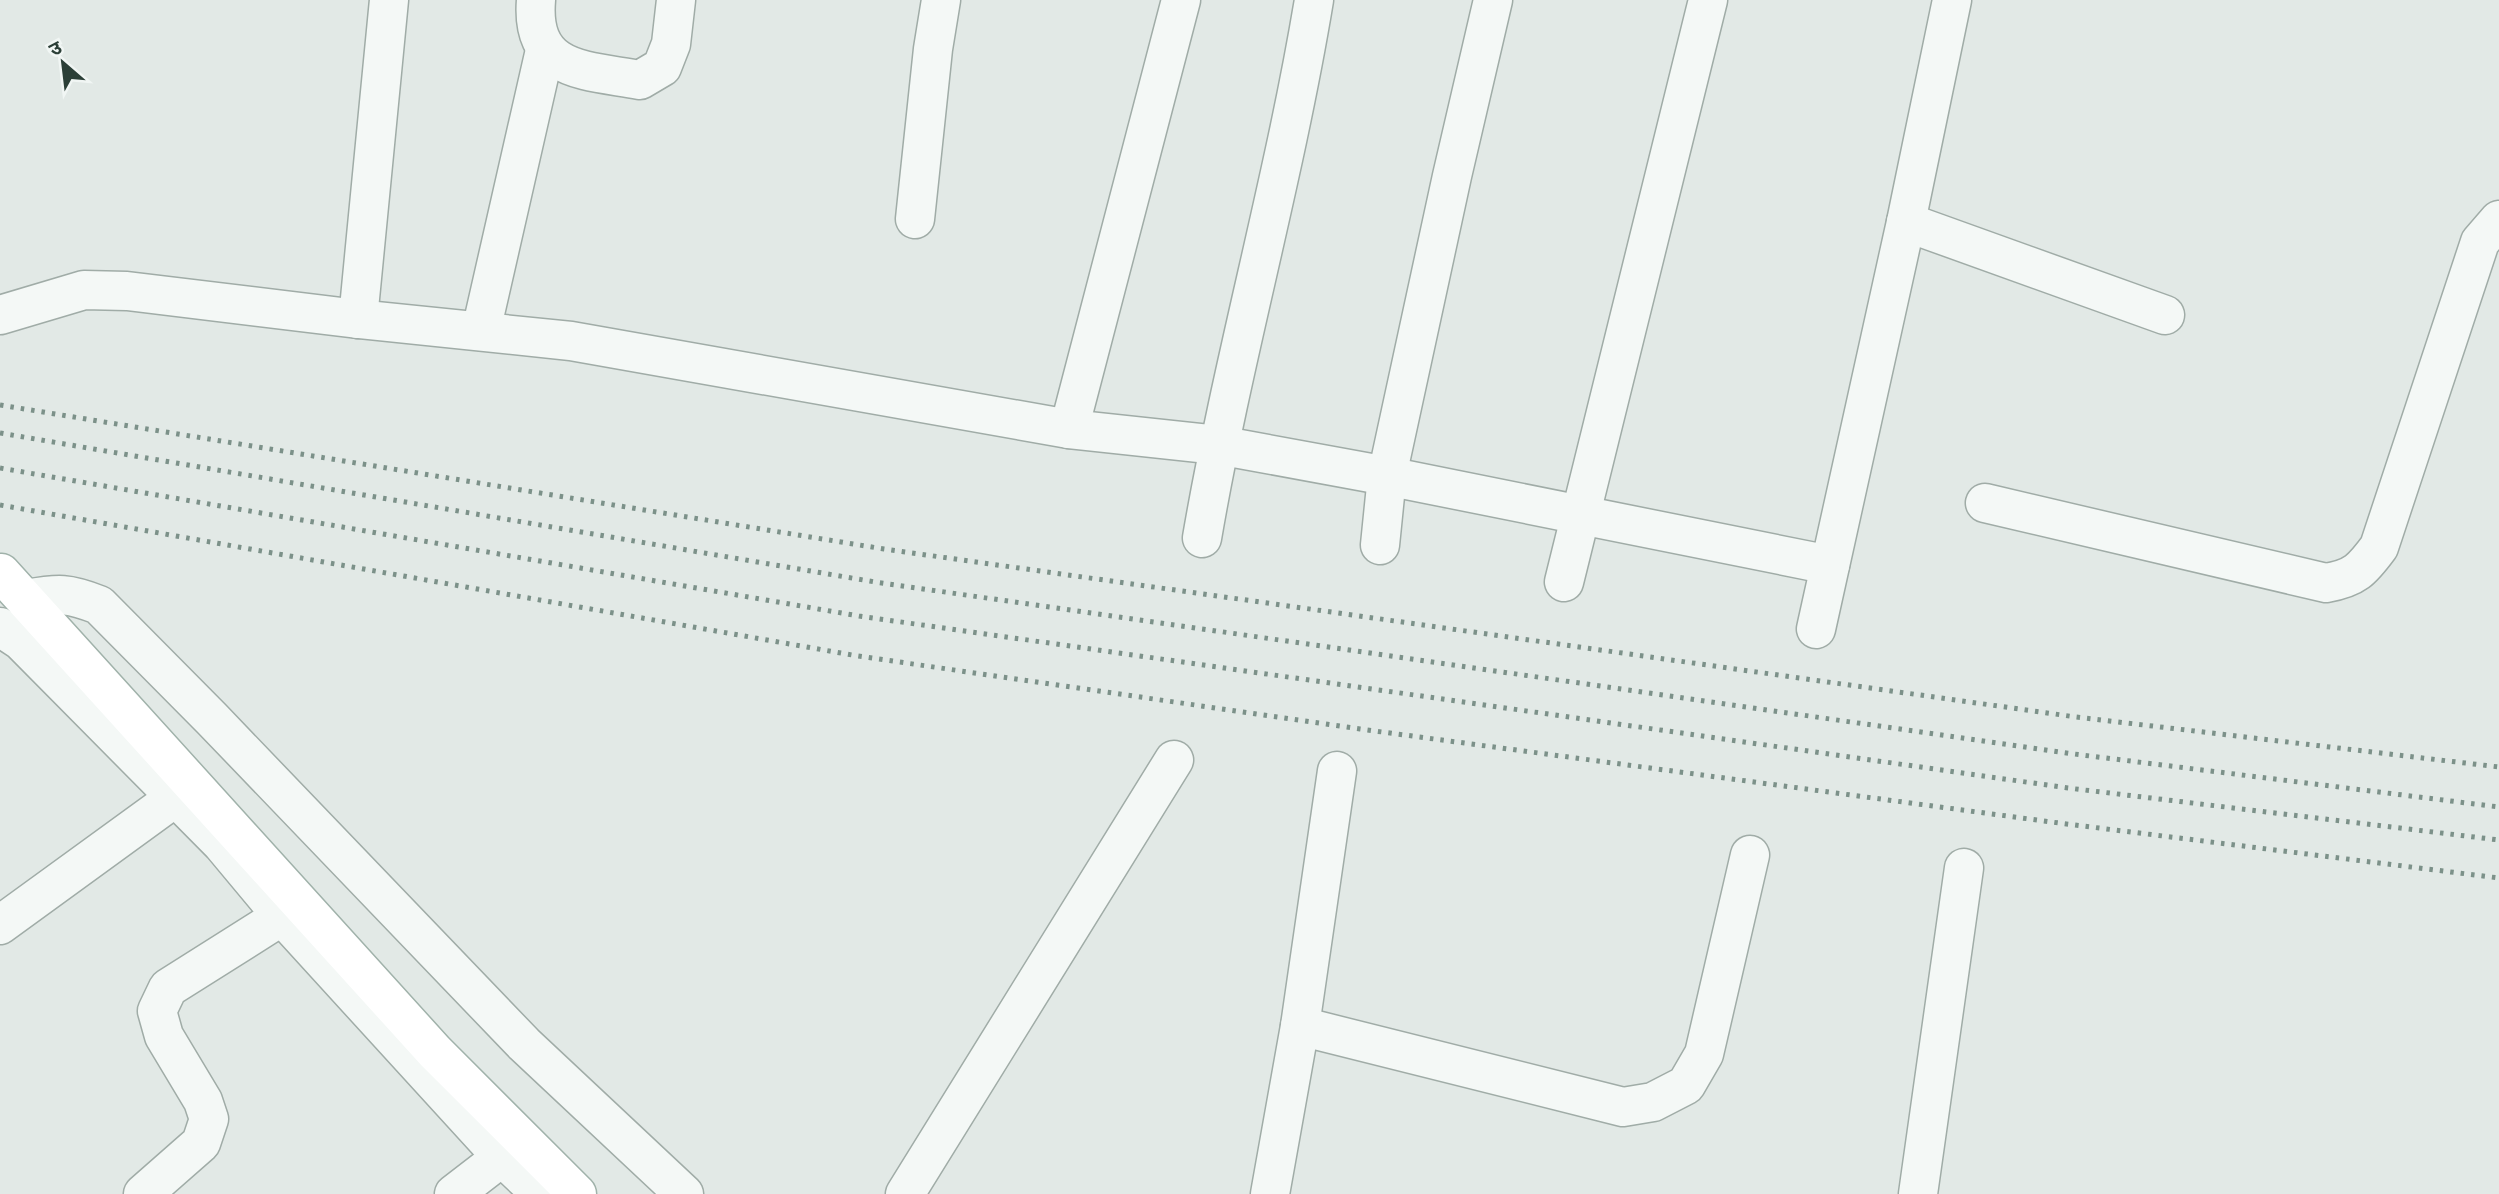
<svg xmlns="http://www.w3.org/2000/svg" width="2499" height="1194" viewBox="0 0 2499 1194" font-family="'Titillium Web','Noto Sans Devanagari',sans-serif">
	<rect width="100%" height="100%" fill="#e2e9e6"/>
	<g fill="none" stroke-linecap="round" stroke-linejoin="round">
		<g stroke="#a0aca7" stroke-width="41">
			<g id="minor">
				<path d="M536,0C530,73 586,70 640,80L662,67L671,44L676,0"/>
				<polyline points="915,219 933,49 941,0"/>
				<polyline points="1906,222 2165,315"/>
				<polyline points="0,315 84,290 127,291 358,319 571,341 1069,429 1218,445 1387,476 1830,565"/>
				<polyline points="358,319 389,0"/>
				<polyline points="481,331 545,50"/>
				<polyline points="1069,429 1181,0"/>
				<path d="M1985,503L2326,583C2355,578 2362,570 2379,547L2480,242L2499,220"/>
				<path d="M1202,538C1233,357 1284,181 1314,0"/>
				<polyline points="1380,545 1387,476 1452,176 1493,0"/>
				<polyline points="1564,582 1708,0"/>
				<path d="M27,599C59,593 68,593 99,605L212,719L524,1044L684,1194"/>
				<polyline points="0,627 21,641 222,844 282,916 502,1157 541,1194"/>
				<polyline points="1816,629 1906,222 1952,0"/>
				<polyline points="0,925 176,797"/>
				<polyline points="1300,1026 1623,1107 1653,1102 1686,1085 1704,1054 1750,855"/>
				<polyline points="143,1194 201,1143 209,1119 203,1101 164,1036 157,1011 168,988 282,916"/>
				<polyline points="454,1194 502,1157"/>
				<polyline points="905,1194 1174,760"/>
				<polyline points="1270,1194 1300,1026 1337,771"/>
				<polyline points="1918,1194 1964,868"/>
			</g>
		</g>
		<g stroke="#a0b2aa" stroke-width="41">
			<polyline id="major" points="1,573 435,1052 577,1194"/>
		</g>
		<use href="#minor" stroke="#f4f8f6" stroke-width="38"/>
		<use href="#major" stroke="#fff" stroke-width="38"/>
		<g stroke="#7c9189" stroke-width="5" stroke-dasharray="3.5 7" stroke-linecap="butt">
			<polyline points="0,405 884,549 2076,717 2499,767"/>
			<polyline points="0,433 875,582 2074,754 2499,807"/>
			<polyline points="0,468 859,616 2068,788 2499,840"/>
			<polyline points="0,505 858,656 1360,729 2059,823 2499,878"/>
		</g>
	</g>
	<g transform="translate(63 63) rotate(332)" stroke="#f1f6f4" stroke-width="5" paint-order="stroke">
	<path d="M0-5L12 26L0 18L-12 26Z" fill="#2b3f37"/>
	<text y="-10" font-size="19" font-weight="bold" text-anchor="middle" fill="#2b3f37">उ</text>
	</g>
</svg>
